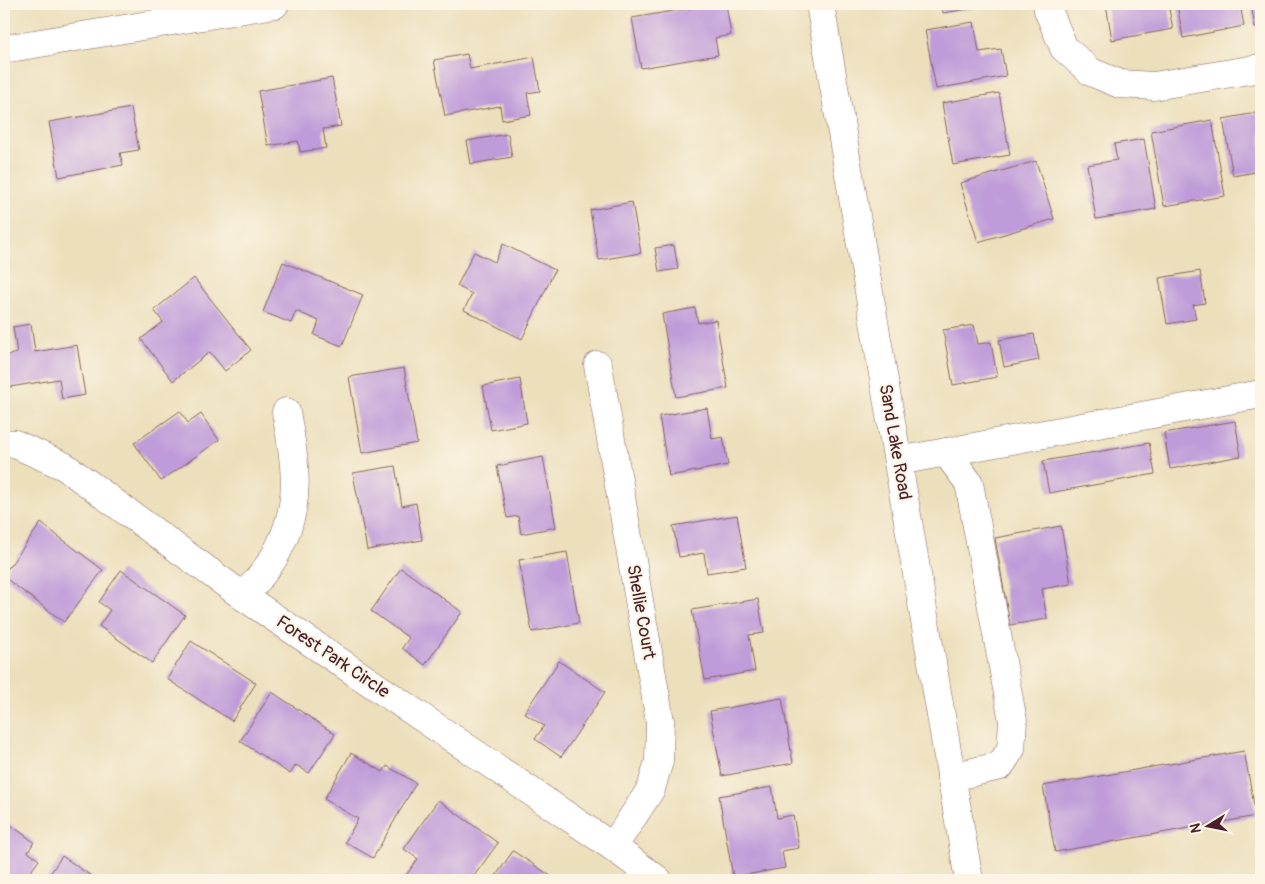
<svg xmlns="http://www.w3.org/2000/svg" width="1265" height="884" viewBox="0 0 1265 884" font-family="Pangolin,sans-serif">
	<rect width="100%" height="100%" fill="#fcf5e5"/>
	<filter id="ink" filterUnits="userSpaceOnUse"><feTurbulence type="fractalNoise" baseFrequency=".02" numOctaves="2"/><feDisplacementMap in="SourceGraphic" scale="10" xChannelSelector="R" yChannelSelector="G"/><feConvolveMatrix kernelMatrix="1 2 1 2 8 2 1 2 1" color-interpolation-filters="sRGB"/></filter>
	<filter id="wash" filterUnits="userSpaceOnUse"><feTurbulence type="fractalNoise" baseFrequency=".0096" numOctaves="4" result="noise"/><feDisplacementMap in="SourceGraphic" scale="20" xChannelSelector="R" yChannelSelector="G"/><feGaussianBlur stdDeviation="1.12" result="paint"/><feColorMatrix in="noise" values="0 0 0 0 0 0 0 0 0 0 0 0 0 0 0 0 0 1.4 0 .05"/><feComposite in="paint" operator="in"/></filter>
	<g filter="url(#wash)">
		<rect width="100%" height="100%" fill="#ecdfbc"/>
		<g id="blocks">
			<g fill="#bf9cd9">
				<polygon points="714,4 726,4 731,35 715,38 718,55 641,68 632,18"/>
				<polygon points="942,4 993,4 993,5 943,13"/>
				<polygon points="1106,4 1168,4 1173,29 1112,40"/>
				<polygon points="1177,4 1240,4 1244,26 1183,38"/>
				<polygon points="1251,4 1261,4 1261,27 1255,28"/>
				<polygon points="974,22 979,52 1001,49 1006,76 936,89 925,30"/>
				<polygon points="467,54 470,69 534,57 540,91 527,93 531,115 502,120 500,106 445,116 434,60"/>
				<polygon points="332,78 341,126 323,129 326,148 300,152 298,141 268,146 258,91"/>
				<polygon points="999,93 1010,155 953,165 942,103"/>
				<polygon points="131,108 139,150 120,153 123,165 59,177 49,122"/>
				<polygon points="1261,112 1261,171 1233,176 1223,119"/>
				<polygon points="1212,120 1225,196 1164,206 1151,131"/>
				<polygon points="508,134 512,157 471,164 467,141"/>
				<polygon points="1144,139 1156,209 1096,219 1087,165 1117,160 1114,144"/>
				<polygon points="1036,161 1054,219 978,242 960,183"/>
				<polygon points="632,202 641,253 599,260 590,210"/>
				<polygon points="503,244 555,270 522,339 464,310 472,294 457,286 474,252 495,262"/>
				<polygon points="674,245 678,269 659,272 655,248"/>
				<polygon points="283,262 363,295 342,346 314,335 319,321 296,311 291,323 263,312"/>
				<polygon points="1200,271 1205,303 1193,305 1196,319 1167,324 1159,278"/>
				<polygon points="194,278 251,350 225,371 210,352 173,381 141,339 163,322 154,310"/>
				<polygon points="695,308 698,323 716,320 728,388 676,397 662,314"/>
				<polygon points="31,324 35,352 77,345 85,395 62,399 59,379 10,387 4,356 17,353 13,327"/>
				<polygon points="974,325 978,344 991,342 997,377 953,385 943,330"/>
				<polygon points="1034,334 1039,360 1004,367 999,340"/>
				<polygon points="404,368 417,443 362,453 349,377"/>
				<polygon points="520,379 527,423 491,430 483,386"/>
				<polygon points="707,408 712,439 723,437 728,465 669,476 659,416"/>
				<polygon points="180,411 188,423 201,414 219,440 161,481 134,443"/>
				<polygon points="1235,421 1241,456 1170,469 1164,433"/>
				<polygon points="1149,443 1155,474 1049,493 1043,461"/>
				<polygon points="543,457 556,527 521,534 518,516 507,518 497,466"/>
				<polygon points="395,466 402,506 416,503 422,540 367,550 353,473"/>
				<polygon points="737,515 746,567 707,573 704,553 679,557 673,526"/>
				<polygon points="41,523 103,570 64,622 4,577 4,574"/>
				<polygon points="1061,526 1071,584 1042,589 1047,619 1010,625 995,538"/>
				<polygon points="567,552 579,623 532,632 519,560"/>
				<polygon points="401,568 462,612 425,665 402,648 409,638 371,611"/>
				<polygon points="121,570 185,615 152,663 99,626 110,610 99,602"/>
				<polygon points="758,599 764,633 749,635 755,671 705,680 692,610"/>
				<polygon points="191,641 256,683 232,721 167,679"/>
				<polygon points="559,661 605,692 561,757 535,739 544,726 524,713"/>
				<polygon points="272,692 335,734 309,773 296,765 290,774 240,741"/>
				<polygon points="782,698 793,763 722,776 710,711"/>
				<polygon points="1244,751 1256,816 1055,852 1043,786"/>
				<polygon points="351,753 383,772 387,766 416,783 373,858 345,842 358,819 324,799"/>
				<polygon points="772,787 777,818 793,815 799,848 782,851 785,868 733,877 719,796"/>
				<polygon points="438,800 498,843 471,880 459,880 454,877 452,880 408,880 404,878 418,859 404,849"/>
				<polygon points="4,820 34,842 28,852 39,860 25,880 4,880"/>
				<polygon points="513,851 557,880 493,880"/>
				<polygon points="62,856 97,880 46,880"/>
			</g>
		</g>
	</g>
	<g filter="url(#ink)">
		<use href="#blocks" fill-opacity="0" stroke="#83625e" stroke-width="1"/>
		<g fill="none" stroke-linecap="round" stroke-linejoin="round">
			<g stroke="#83625e" stroke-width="29">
				<g id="minor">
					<polyline points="820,4 969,880"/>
					<polyline points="1047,4 1048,10 1064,48 1091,72 1120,84 1154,86 1261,68"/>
					<polyline points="4,49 275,4"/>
					<polyline points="598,365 660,721 659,761 651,789 613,847"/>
					<polyline points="4,443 15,444 64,466 244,597 613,847 658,880"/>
					<polyline points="946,452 969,483 1013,721 1011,749 1000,766 951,777"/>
					<polyline points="898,461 1261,394"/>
					<path d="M244,597C255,582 270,567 278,550C303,502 295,463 286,412"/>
				</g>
			</g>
			<use href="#minor" stroke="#fff" stroke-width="28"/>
		</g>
	</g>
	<g text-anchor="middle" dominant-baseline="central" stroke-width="4" stroke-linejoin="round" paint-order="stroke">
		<g font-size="18" fill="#4a1f2b" stroke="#fcf5e5">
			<text transform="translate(895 442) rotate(80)">Sand Lake Road</text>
			<text transform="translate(641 612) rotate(80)">Shellie Court</text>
			<text transform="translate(333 657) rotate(34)">Forest Park Circle</text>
		</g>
	</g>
	<rect width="1265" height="884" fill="none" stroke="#fcf5e5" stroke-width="20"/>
	<g transform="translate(1208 826) rotate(260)" stroke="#fcf5e5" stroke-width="4" paint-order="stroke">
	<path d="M0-4L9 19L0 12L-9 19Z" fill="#4a1f2b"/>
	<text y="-8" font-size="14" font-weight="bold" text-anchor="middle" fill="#4a1f2b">N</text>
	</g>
</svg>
